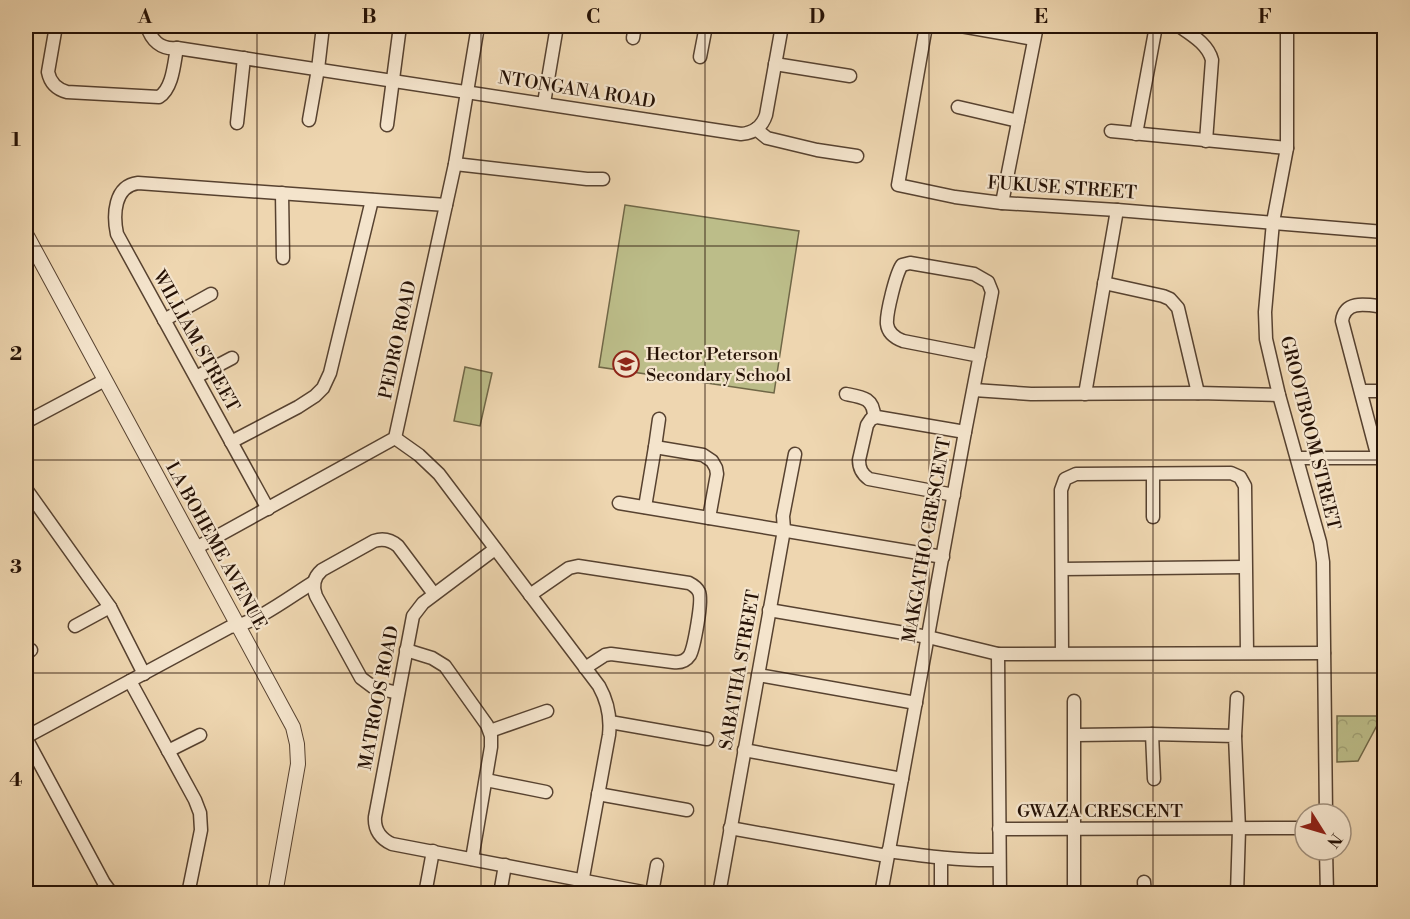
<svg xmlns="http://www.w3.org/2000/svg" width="1410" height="919" viewBox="0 0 1410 919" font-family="'Libre Bodoni',serif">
	<defs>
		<pattern id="forest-crowns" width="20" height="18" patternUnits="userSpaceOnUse" patternTransform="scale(1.5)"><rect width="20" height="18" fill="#bcbd89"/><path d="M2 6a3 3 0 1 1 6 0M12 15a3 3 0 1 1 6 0" fill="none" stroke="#a1a175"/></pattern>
	</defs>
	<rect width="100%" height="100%" fill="#eed6b0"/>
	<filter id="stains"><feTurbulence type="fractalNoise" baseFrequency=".00333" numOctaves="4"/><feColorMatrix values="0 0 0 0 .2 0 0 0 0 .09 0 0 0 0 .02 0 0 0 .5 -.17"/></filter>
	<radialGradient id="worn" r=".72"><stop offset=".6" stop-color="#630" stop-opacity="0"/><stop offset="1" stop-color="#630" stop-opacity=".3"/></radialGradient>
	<polygon fill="url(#forest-crowns)" stroke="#706747" stroke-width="1.5" points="1337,716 1382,716 1358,761 1337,762"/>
	<g fill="#bcbd89" stroke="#706747" stroke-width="1.5">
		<polygon points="625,205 799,231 774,393 599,367"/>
		<polygon points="465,367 492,373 480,426 454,421"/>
	</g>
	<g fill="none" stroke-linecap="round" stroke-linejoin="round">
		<g stroke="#574230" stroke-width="15">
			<g id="minor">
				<path d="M56,26L48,72C50,82 56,89 67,92L159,97C173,88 174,63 177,48"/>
				<polyline points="94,26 95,26"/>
				<path d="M147,26C151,40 161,50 177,48L741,134C754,133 762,127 766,115L782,26"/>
				<polyline points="926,26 898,185 955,197 1002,203 1117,210 1384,232"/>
				<polyline points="961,26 1034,39"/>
				<path d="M1179,26C1192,35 1208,44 1212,60L1206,141"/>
				<polyline points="1287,26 1287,148 1273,222 1265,312 1266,339 1279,395 1320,542 1323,562 1326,814"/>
				<polyline points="633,38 635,26"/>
				<polyline points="700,57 706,26"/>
				<polyline points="775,64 850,76"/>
				<polyline points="544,103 557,26"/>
				<polyline points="958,107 1018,121"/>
				<polyline points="309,120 318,69 323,26"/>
				<polyline points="237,123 244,58"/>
				<polyline points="387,125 400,26"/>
				<polyline points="756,129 767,138 817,150 857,156"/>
				<polyline points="1111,131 1287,148"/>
				<polyline points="1136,134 1156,26"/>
				<polyline points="455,164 587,179 603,179"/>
				<polyline points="282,193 283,258"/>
				<polyline points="1002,203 1037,26"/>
				<polyline points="1104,283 1163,296 1170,299 1178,308 1198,393"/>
				<polyline points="164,320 211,294"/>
				<polyline points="196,377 232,358"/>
				<polyline points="974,390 1031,394 1198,393 1279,395"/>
				<polyline points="1361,391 1384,391"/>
				<path d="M846,394C862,397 874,398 874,417"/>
				<polyline points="1085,394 1117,210"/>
				<polyline points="26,422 105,380"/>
				<path d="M395,438L419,455L439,474L599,686C608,702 611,717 609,735L580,894"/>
				<polyline points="231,442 298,407 315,396 323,388 330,373 372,200"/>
				<polyline points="655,447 659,419"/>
				<polyline points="1297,458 1383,458"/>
				<path d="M1378,458L1342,321C1345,299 1368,305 1384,307"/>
				<polyline points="1153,474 1153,517"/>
				<polyline points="26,489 110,607 144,674"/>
				<path d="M954,495L869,479C862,474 859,469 859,460L867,425L871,419L877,417L965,432"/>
				<polyline points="619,503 943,557"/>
				<polyline points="645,507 655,447 703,455 712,461 716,468 717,474 709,518"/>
				<path d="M268,509L117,234C113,215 114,186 138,183L446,205"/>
				<polyline points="196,548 395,438 455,164 478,26"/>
				<path d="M495,549L423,603L413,616L375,817C374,830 381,839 392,844L653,894"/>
				<polyline points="1062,569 1245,567"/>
				<path d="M530,595L569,568L578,566L689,583C693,585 697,587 699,592C703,600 694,647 690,655C686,661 680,663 673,662L611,654L605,655L585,668"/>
				<polyline points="769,610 928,637 998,654 1324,653"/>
				<polyline points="75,626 110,607"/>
				<polyline points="406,650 432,658 445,666 487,725 491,736 491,747 472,859"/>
				<polyline points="26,653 31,650"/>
				<polyline points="1062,653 1061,490 1065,479 1076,474 1231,473 1240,477 1245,486 1247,652"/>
				<polyline points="998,654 1000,894"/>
				<polyline points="758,675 916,703"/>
				<polyline points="130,681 195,800 200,813 201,830 188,894"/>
				<path d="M398,693L373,687L361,678L316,596C312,586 314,577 322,570L374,541C383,538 391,540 398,546L434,594"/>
				<polyline points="610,722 707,739"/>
				<polyline points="490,731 547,711"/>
				<polyline points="1152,734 1154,779"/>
				<polyline points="1075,735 1152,734 1235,736 1239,829 1237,894"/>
				<polyline points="1235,736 1237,698"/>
				<path d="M26,737L230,627C255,624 291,596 314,582"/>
				<polyline points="26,738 104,883 112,894"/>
				<polyline points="744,750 902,779"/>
				<polyline points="168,751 200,735"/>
				<polyline points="486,780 546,792"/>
				<polyline points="598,794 687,810"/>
				<polyline points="730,828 887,856"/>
				<polyline points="999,829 1305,828"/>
				<polyline points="1326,850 1327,894"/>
				<path d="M888,851C925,856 962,861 999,860"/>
				<polyline points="941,858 941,894"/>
				<polyline points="1144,882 1145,894"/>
				<polyline points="652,893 657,865"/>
				<polyline points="425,894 433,851"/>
				<polyline points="500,894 505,865"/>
				<polyline points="719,894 784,530 783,516 795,454"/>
				<path d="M881,894L965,432L992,292L988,282L974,274L910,263L902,265C896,273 886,314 887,324C888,333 895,338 903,341L980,356"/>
				<polyline points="1074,894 1074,701"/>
			</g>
		</g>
		<g stroke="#574230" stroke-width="16">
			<polyline id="tertiary" points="26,234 293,727 297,744 298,764 275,894"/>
		</g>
		<use href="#minor" stroke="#f4e4cc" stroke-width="12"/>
		<use href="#tertiary" stroke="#f4e4cc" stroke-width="14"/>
	</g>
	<path fill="none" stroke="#251105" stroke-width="1.5" stroke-opacity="0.55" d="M257,26V894M481,26V894M705,26V894M929,26V894M1153,26V894M26,246H1384M26,460H1384M26,673H1384"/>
	<defs>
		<g id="school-ring" transform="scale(1.35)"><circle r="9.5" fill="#f4e4cc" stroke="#8f2418" stroke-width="1.5"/><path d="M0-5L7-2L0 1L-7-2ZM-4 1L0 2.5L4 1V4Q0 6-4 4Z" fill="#8f2418"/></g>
	</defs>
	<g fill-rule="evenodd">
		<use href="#school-ring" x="626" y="364"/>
	</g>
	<g text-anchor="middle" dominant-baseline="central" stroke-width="4.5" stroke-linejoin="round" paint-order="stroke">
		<g font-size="18" fill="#251105" stroke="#f4e4cc">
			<text transform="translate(577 90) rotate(9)">NTONGANA ROAD</text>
			<text transform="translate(1062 188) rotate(4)">FUKUSE STREET</text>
			<text transform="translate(398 340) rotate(-78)">PEDRO ROAD</text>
			<text transform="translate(196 341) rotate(61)">WILLIAM STREET</text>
			<text transform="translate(1310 433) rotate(76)">GROOTBOOM STREET</text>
			<text transform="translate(927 540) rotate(-80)">MAKGATHO CRESCENT</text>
			<text transform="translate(216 546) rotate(61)">LA BOHEME AVENUE</text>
			<text transform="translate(740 670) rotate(-80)">SABATHA STREET</text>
			<text transform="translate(379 698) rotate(-79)">MATROOS ROAD</text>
			<text x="1100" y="811">GWAZA CRESCENT</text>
		</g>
		<g font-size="18" fill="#251105" stroke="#f4e4cc" text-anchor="start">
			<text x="646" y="354">Hector Peterson<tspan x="646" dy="21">Secondary School</tspan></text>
		</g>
	</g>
	<rect width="1410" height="919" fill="none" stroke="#eed6b0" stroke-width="66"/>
	<g transform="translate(1323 832) rotate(127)"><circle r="28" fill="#f4e4cc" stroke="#a1907c" stroke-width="1.5"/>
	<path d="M0-4.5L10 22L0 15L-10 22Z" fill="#8f2418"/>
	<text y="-9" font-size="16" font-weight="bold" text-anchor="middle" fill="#251105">N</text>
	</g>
	<rect x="33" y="33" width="1344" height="853" fill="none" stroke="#251105" stroke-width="2"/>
	<g font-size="20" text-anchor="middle" font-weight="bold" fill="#251105">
		<text x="145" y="23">A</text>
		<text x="369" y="23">B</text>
		<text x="593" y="23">C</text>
		<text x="817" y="23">D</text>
		<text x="1041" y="23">E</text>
		<text x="1265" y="23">F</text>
		<text x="16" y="146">1</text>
		<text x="16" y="360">2</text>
		<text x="16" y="573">3</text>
		<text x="16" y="786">4</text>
	</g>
	<rect width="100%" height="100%" filter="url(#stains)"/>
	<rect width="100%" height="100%" fill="url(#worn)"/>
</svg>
